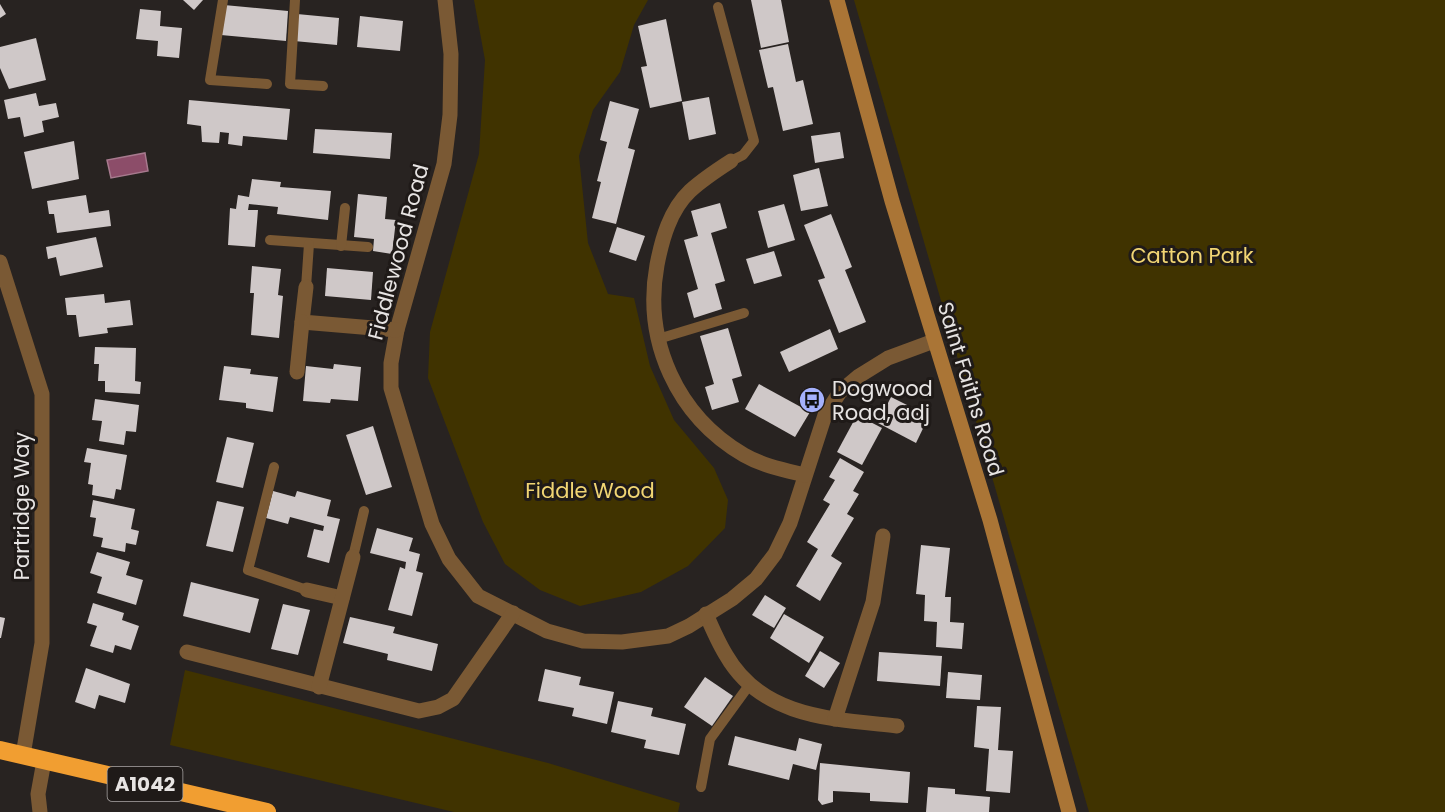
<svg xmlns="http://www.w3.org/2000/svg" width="1445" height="812" viewBox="0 0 1445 812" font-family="Poppins,sans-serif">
	<rect width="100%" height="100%" fill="#282321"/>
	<g fill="#403300">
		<polygon points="474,0 648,0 634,25 620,72 593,110 579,156 588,243 608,294 634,298 650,366 674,420 714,468 728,500 725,528 688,566 641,592 580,606 540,590 505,564 483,522 428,378 430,332 479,154 485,60"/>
		<polygon points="854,0 1445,0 1445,812 1089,812"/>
		<polygon points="185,670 548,763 680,803 678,812 454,812 170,745"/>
	</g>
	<polygon fill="#8c4d69" stroke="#a77a8e" stroke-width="1.5" points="145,153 148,171 111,178 107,160"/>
	<g fill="#cfc8c8">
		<polygon points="183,0 203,0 194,10"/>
		<polygon points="751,0 781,0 789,42 761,48"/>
		<polygon points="0,4 6,14 0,18"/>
		<polygon points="224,5 288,11 286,41 221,35"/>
		<polygon points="140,9 161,11 160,26 182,28 179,58 157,56 158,41 136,39"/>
		<polygon points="297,14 339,18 337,45 294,41"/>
		<polygon points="360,16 403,21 400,51 357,47"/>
		<polygon points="666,19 682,101 650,108 641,67 647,66 638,26"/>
		<polygon points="36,38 46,80 9,89 0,68 0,47"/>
		<polygon points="788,44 796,82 803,80 813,124 783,131 773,87 768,88 759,50"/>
		<polygon points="36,93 39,106 56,103 59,117 42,121 44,132 24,137 20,117 8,119 4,100"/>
		<polygon points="709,97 716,134 689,140 682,102"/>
		<polygon points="189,100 290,109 287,140 243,136 242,146 228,144 229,133 220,132 219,143 202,142 201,126 187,124"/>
		<polygon points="610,101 639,109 628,148 635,150 616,224 592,218 601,182 597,181 607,142 600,140"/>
		<polygon points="315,129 392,133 390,159 313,153"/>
		<polygon points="840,132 844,158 815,163 811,136"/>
		<polygon points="74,141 79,179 32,189 24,152"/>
		<polygon points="819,168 828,206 801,211 793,175"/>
		<polygon points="252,179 281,182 280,187 331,191 328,220 277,214 278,207 249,204 248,210 258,210 255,247 228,245 230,208 236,209 238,195 249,197"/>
		<polygon points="358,194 387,197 385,219 396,220 392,254 373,251 374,239 354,237"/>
		<polygon points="86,195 89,213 109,210 111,226 57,233 54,214 49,214 47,201"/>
		<polygon points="720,203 727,228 711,233 725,281 715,284 722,309 694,318 687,293 698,289 684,240 698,236 691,211"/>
		<polygon points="784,204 795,240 768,248 758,211"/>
		<polygon points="831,214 852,267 845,270 866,322 839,333 818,280 825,278 804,225"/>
		<polygon points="617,227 645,236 636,261 609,252"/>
		<polygon points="96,237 103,267 60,276 56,257 48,259 46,247"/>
		<polygon points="774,251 782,276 754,284 746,259"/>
		<polygon points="252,266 281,269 278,295 283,296 279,338 251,335 254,293 250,293"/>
		<polygon points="327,268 373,272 371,300 325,296"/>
		<polygon points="104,294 105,303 130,300 133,325 107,328 108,333 79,337 76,315 67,315 65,298"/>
		<polygon points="728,328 742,376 732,379 739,402 712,410 705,387 714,384 700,336"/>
		<polygon points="830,329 838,349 789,372 780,352"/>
		<polygon points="95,347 136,348 135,381 141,382 140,394 105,392 105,381 98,381 99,364 94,364"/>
		<polygon points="334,364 361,367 358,401 331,399 330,403 303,401 306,366 333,369"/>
		<polygon points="224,366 251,369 250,374 278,377 273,412 246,408 246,403 219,400"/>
		<polygon points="759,384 810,412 795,437 745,409"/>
		<polygon points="891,397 929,416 916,443 878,423"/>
		<polygon points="95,399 139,405 136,432 126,431 124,445 99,441 102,421 92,420"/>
		<polygon points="857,415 882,428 862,465 837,452"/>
		<polygon points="373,426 392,487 366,495 346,435"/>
		<polygon points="227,437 254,443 243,488 216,482"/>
		<polygon points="87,448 127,455 121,490 116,489 114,499 92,495 93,485 88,484 91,463 84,462"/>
		<polygon points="840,458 864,472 853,491 859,494 847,514 854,518 831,556 842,563 820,601 796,586 818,549 807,542 830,504 823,500 835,480 829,477"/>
		<polygon points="273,491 295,497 297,491 331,500 327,516 340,519 329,563 307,557 314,529 323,531 324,526 290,517 288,524 266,518"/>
		<polygon points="93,500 135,509 131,529 139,531 136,545 126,543 125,552 101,547 103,538 93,536 96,518 90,517"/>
		<polygon points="217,501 244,507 233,552 206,546"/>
		<polygon points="377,528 413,538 409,551 420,554 416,571 423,573 412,616 388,610 400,567 405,569 406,562 370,553"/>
		<polygon points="921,545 950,548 945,597 951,597 950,622 964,623 962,649 936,647 937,622 924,621 925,595 916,594"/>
		<polygon points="97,552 130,562 126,575 143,580 136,605 97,593 102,577 90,573"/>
		<polygon points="191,582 259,599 250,633 183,616"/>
		<polygon points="765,595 786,608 774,628 752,615"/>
		<polygon points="93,603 124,613 122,620 139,626 131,650 115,645 113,653 90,646 97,626 87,623"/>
		<polygon points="283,604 310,610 298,655 271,649"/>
		<polygon points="784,614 824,637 809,663 770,638"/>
		<polygon points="0,617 5,618 1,638 0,638"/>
		<polygon points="350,617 395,627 393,633 438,644 432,671 387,660 388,654 343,643"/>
		<polygon points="820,651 840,663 824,688 805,676"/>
		<polygon points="879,652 942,656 940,686 877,681"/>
		<polygon points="86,668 130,684 125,703 99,695 95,709 75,702"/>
		<polygon points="545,669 581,677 579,685 614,692 607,724 572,716 574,708 538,701"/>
		<polygon points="948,672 982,675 980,700 946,698"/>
		<polygon points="705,677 733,696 712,726 684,707"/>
		<polygon points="618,701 653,708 651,716 686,724 679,755 644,748 646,740 611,732"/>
		<polygon points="977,706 1001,707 998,750 1013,751 1010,793 986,791 989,749 974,747"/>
		<polygon points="735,736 796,751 799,738 822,744 816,770 793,764 789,780 728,765"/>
		<polygon points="820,763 910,772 908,803 870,801 870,793 833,791 833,802 822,805 818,800"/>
		<polygon points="928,787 955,789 955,794 990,797 989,812 926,812"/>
	</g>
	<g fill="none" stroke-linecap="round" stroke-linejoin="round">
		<g stroke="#7a5934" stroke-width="10">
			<polyline points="223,0 210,80 267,84"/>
			<polyline points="295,0 290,84 323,86"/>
			<polyline points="718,7 754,141 743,155 731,161"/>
			<polyline points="270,240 368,247"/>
			<polyline points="341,246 345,208"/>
			<polyline points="306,287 309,244"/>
			<polyline points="658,339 744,313"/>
			<polyline points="274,467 248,570 307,590"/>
			<polyline points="353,557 364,511"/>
			<polyline points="701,787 710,739 750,684"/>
		</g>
		<g stroke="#7a5934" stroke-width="15">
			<polyline points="445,0 451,54 450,115 444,164 397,330 391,363 391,388 432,524 449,559 478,596 547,631 583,641 622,642 668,636 689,626 732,599 756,579 775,554 790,523 825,415 840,392 859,376 888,358 934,341"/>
			<path d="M731,161C717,170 702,180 690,191C670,210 662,239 657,265C643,341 677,416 744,455C763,466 784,470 805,475"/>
			<polyline points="0,262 42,394 42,643 23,755"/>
			<polyline points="306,287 302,322 397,330"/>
			<polyline points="297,372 302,322"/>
			<polyline points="307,590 342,598"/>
			<path d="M706,614C712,628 718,642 726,655C762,718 833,719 897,726"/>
			<polyline points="187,652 419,711 438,707 453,699 513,613"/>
			<polyline points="319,687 353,557"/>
			<polyline points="835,719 873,602 883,536"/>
			<polyline points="40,812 38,794 44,761"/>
		</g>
		<polyline stroke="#aa7536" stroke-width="15" points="837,0 892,201 990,520 1069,812"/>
		<polyline stroke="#f19e31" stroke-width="18" points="0,750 267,812"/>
	</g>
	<defs>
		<g id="bus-disc" transform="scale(1.35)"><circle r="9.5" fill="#a5b1fc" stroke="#1f1a18"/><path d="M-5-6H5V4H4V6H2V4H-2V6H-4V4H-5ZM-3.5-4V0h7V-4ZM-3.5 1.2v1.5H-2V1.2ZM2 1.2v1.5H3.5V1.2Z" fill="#111"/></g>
	</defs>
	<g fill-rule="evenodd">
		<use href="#bus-disc" x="812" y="400"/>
	</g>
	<g text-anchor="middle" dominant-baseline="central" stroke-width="6" stroke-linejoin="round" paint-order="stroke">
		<rect fill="#1f1a18" stroke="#aba7a6" stroke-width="1.5" x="107.5" y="767" width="75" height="34" rx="4.5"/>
		<g font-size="20" font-weight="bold" fill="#e7e4e3">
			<text x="145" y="784">A1042</text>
		</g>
		<g font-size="21" fill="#e7e4e3" stroke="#1f1a18">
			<text transform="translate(398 252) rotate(-75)">Fiddlewood Road</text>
			<text transform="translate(971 389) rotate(73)">Saint Faiths Road</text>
			<text transform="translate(21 506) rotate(-90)">Partridge Way</text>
		</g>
		<g font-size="21" fill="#f1d573" stroke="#1f1a18">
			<text x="1192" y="255">Catton Park</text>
			<text x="590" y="490">Fiddle Wood</text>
		</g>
		<g font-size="21" fill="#e7e4e3" stroke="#1f1a18" text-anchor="start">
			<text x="832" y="388">Dogwood<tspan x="832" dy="24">Road, adj</tspan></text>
		</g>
	</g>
</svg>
